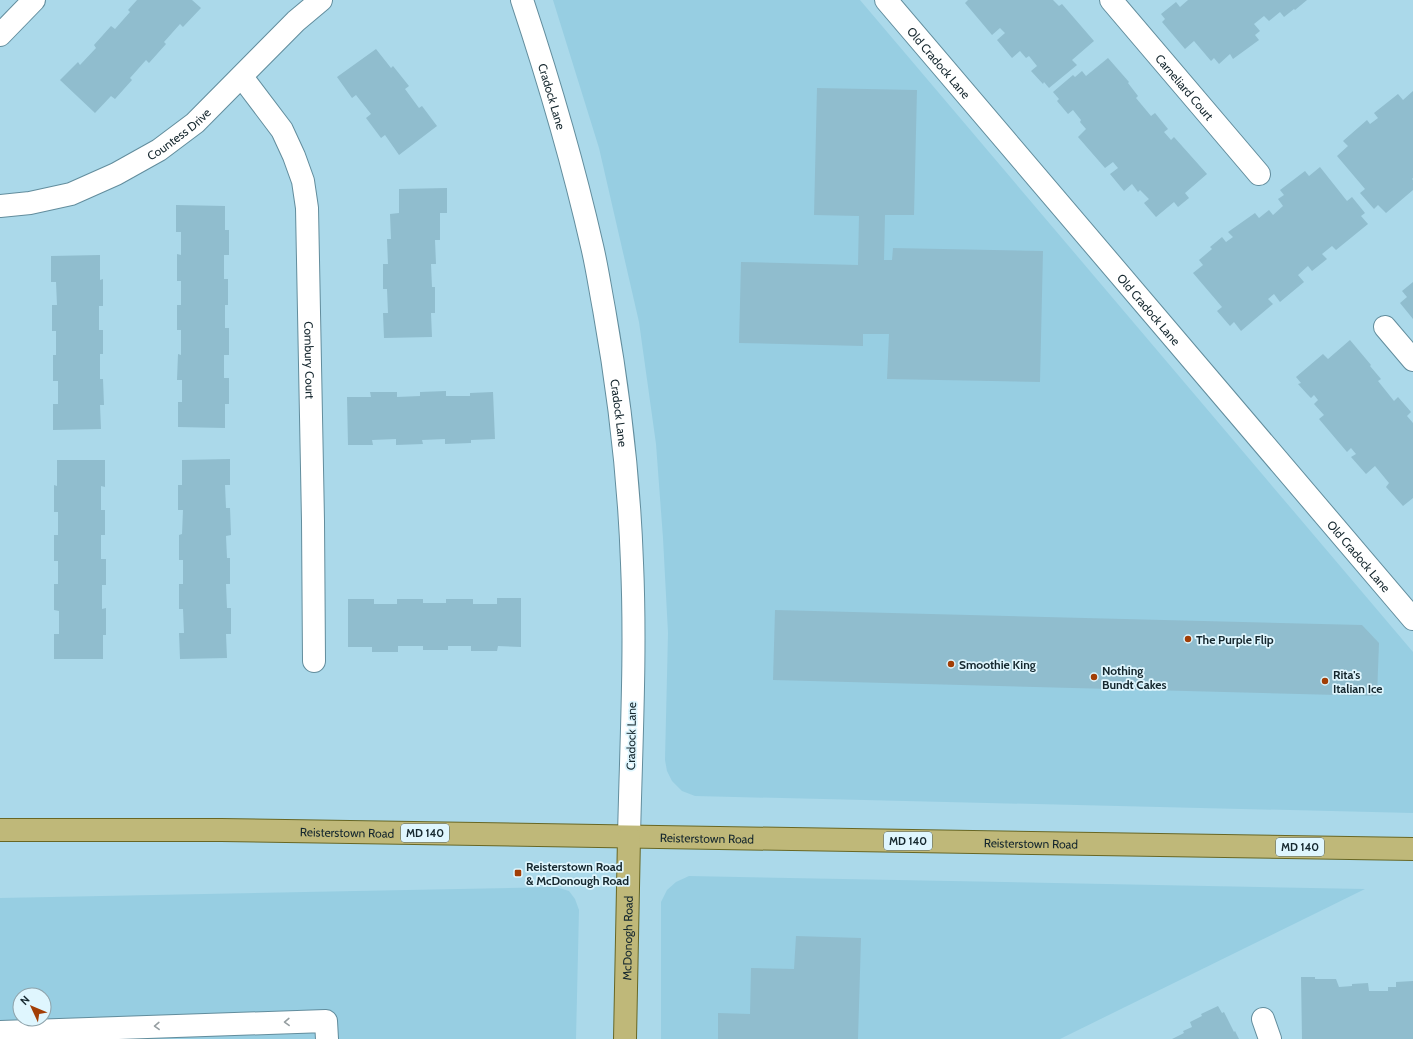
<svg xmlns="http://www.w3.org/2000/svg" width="1413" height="1039" viewBox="0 0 1413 1039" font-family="Cabin,sans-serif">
	<rect width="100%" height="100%" fill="#abd9ea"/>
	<g fill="#97cee2" fill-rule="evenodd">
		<polygon points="553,0 860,0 1413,652 1413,813 695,796 682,791 672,781 667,771 665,760 668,633 663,538 656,444 639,322 599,148"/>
		<polygon points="689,876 1365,889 1060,1039 661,1039 661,902 667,890 676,882"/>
		<path d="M556,887L569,891L575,899L579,910L576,1039H0V898ZM20,995H44V1019H20Z"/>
	</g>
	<g fill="#90bdce">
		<polygon points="137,0 192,0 201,8 183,27 180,24 164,42 166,44 149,63 146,60 130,78 132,80 115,99 111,96 95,113 60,80 78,62 80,65 96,48 94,45 111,26 115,29 130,12 128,10"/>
		<polygon points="968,0 1053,0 1059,6 1062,4 1094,41 1072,60 1077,65 1049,88 1044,82 1043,84 1031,71 1037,66 1029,56 1026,58 1020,51 1012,58 997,40 1005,33 1000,28 992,35 965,3"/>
		<polygon points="1188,0 1307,0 1295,10 1294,9 1284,17 1280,12 1269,21 1264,16 1254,24 1260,31 1255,35 1259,40 1233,59 1230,54 1219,64 1214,58 1211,61 1194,41 1185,49 1162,22 1165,19 1161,14 1176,2 1180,7"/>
		<polygon points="376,49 391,68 393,66 409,86 405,89 419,108 422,106 437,126 399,155 385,135 381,138 366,118 371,114 356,95 352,98 337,77"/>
		<polygon points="1108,58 1129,82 1128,83 1138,96 1136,98 1151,116 1155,113 1168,129 1164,132 1171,140 1174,137 1207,174 1185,193 1189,198 1178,207 1174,202 1156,217 1144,203 1149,199 1140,190 1138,192 1132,184 1124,191 1110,174 1118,168 1113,162 1105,168 1078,137 1086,129 1080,122 1081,120 1073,110 1068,114 1057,101 1059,99 1053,92 1073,75 1075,77 1082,71 1086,76"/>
		<polygon points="817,88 917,90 914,215 885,215 884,260 892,260 893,248 1043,251 1040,382 887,379 889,334 863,334 863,346 739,343 741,262 858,265 859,216 814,215"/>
		<polygon points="1413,91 1413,178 1412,179 1413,180 1413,190 1386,213 1378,205 1374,209 1360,193 1365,189 1337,156 1348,146 1343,141 1367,120 1370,124 1378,118 1374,113 1398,94 1403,100"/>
		<polygon points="1320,167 1347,201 1352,197 1365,213 1361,216 1368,224 1336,250 1332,246 1322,254 1327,259 1312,271 1308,266 1298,275 1304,282 1280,302 1274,294 1268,299 1273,304 1241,331 1234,322 1230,326 1217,311 1222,307 1193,273 1203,265 1199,260 1212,249 1210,247 1222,237 1226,242 1233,237 1228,232 1255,213 1259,218 1269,210 1273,215 1283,206 1278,199 1284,195 1280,190 1305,171 1309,176"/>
		<polygon points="447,188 447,213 440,213 440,240 435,240 436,264 431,264 432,287 435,287 435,313 431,313 432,337 384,338 383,313 388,313 387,289 383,289 383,264 388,264 387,239 391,239 390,214 399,213 399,189"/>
		<polygon points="176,205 225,206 225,230 229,230 229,255 224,255 224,279 228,279 228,305 225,305 225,328 229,328 229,355 224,355 224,378 229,378 229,404 225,404 225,428 178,427 178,402 182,402 182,380 177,380 178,354 181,355 181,330 177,330 177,305 181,305 181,281 177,281 177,254 181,255 181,232 176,232"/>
		<polygon points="100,255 100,280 103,279 103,306 99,306 99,330 103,330 103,354 100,354 100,379 103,379 104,405 100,405 101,429 53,430 53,404 58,404 58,381 53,381 53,355 56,355 56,331 52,331 52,305 57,305 56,282 51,282 51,256"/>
		<polygon points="1413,282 1413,319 1400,303 1407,297 1402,291"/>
		<polygon points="1350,340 1371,365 1370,366 1381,379 1378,381 1394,401 1398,397 1411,412 1407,416 1413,423 1413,498 1403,506 1386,487 1389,483 1375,466 1366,474 1351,457 1356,454 1351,448 1347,452 1319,419 1324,415 1314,404 1318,400 1314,395 1311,398 1308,395 1298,384 1301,383 1296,377 1323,354 1328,359"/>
		<polygon points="446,391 446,396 470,396 470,393 493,392 495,439 471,440 471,443 445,444 445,439 422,440 423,444 396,445 396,439 372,440 373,445 348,445 347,397 371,397 370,392 397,392 397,397 420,396 420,392"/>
		<polygon points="230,459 230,485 225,485 226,508 230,508 231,535 226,536 227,558 230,558 230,584 226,584 227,608 231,608 231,634 226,634 227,658 180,659 179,633 184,633 183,609 179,609 179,584 183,584 183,560 179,560 179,535 182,534 183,510 178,510 178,485 182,485 182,460"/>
		<polygon points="57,460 105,460 105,487 101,486 101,510 105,510 105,535 101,535 101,559 106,559 106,585 102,585 102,609 106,608 106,635 103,635 103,659 54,659 54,634 59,634 59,611 54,610 54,584 58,584 58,561 54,561 54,535 58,535 58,512 54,512 54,485 57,486"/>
		<polygon points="497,598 521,598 521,647 498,646 497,651 471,651 471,646 448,646 448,650 423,650 423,646 398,646 398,652 372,652 372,647 348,647 348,599 374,599 374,604 397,604 397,599 423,599 423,603 446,603 446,599 473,599 473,604 497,604"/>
		<polygon points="775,610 1362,625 1379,643 1377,696 773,680"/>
		<polygon points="796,936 861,938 858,1039 718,1039 718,1013 750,1014 751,968 794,969"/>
		<polygon points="1301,977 1315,977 1315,979 1336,979 1339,987 1352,986 1352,984 1368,983 1369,991 1388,991 1388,987 1396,987 1396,982 1413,981 1413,1039 1302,1039"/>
		<polygon points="1218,1006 1222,1013 1224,1012 1234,1032 1235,1031 1239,1039 1172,1039 1184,1033 1183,1031 1192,1027 1190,1022 1202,1016 1201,1014"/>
	</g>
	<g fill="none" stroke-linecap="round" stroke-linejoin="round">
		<g stroke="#628d9d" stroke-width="24">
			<g id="minor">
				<path id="s1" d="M522,0C549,81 573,163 592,246C597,267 600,288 604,309C619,393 629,478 632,563C636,654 631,746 629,837"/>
				<path id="s2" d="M886,0L1413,619"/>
				<path id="s3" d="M1111,0L1259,174"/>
				<polyline points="0,35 34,0"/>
				<path id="s4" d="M242,77L282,130L294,156L303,181L307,208L313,521L314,661"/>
				<path id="s5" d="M0,206L30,203L71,194L116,174L159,150L195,123L296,21L321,0"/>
				<polyline points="1385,327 1413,360"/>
				<polyline points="1263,1019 1270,1039"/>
				<polyline points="0,1032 326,1021 327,1039"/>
			</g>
		</g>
		<g stroke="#686724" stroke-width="24">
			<g id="major">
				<path id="s6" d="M0,830H221L1413,849"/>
				<path id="s7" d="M625,1039L629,837"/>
			</g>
		</g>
		<use href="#minor" stroke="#fff" stroke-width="22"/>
		<use href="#major" stroke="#bfb879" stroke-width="22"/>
	</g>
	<defs><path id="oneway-chevron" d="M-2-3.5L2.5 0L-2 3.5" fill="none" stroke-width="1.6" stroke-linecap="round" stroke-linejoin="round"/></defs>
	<g stroke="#969ea1">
		<use href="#oneway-chevron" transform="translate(287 1022) rotate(178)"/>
		<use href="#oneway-chevron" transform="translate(157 1026) rotate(178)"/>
	</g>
	<g fill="#a23e06" stroke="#dff6fe" stroke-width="1.5">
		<circle cx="1188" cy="639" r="4"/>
		<circle cx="951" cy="664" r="4"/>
		<circle cx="1094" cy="677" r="4"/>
		<circle cx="1325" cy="681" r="4"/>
		<rect x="514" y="869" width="8" height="8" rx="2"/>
	</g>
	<g text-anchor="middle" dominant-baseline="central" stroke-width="3.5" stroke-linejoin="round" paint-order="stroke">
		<g fill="#dff6fe" stroke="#52656c" stroke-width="1">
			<rect x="401" y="824" width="48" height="18" rx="3"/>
			<rect x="884" y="832" width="48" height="18" rx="3"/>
			<rect x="1276" y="838" width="48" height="18" rx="3"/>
		</g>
		<g font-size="11" font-weight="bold" fill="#15272e">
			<text x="425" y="833">MD 140</text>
			<text x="908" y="841">MD 140</text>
			<text x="1300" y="847">MD 140</text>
		</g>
		<g font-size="12" fill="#15272e" stroke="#dff6fe">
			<text stroke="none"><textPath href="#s2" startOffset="82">Old Cradock Lane</textPath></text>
			<text stroke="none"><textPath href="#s3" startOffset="114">Carneliard Court</textPath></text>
			<text stroke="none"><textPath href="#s1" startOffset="101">Cradock Lane</textPath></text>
			<text stroke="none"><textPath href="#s5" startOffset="196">Countess Drive</textPath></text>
			<text stroke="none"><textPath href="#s2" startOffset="406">Old Cradock Lane</textPath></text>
			<text stroke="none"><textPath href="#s4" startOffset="301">Cornbury Court</textPath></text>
			<text stroke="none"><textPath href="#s1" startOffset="425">Cradock Lane</textPath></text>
			<text stroke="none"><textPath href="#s2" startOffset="730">Old Cradock Lane</textPath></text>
			<text transform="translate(631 736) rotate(-89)">Cradock Lane</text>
			<text stroke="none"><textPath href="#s6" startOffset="347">Reisterstown Road</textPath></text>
			<text stroke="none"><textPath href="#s6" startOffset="707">Reisterstown Road</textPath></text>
			<text stroke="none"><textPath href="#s6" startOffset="1031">Reisterstown Road</textPath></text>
			<text stroke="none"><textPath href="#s7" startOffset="101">McDonogh Road</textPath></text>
		</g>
		<g font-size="12" font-weight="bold" fill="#15272e" stroke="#dff6fe" text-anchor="start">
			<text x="1196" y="639">The Purple Flip</text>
			<text x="959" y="664">Smoothie King</text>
			<text x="1102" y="670">Nothing<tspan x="1102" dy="14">Bundt Cakes</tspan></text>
			<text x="1333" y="674">Rita's<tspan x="1333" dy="14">Italian Ice</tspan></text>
			<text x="526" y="866">Reisterstown Road<tspan x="526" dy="14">&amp; McDonough Road</tspan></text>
		</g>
	</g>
	<g transform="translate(32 1007) rotate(314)"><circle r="19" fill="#dff6fe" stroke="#8ea3ab"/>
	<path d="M0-3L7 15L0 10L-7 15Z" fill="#a23e06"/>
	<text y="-6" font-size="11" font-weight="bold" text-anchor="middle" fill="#15272e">N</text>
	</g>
</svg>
